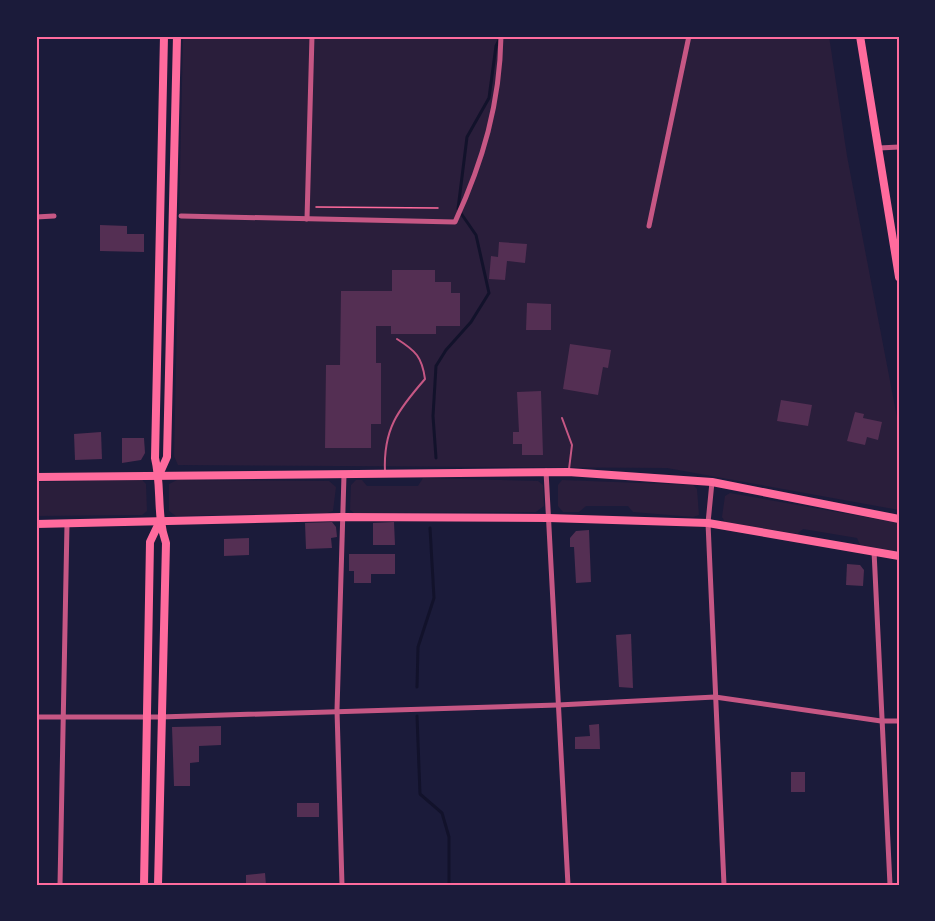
<svg xmlns="http://www.w3.org/2000/svg" width="935" height="921" viewBox="0 0 935 921" font-family="'Space Grotesk',sans-serif">
	<rect width="100%" height="100%" fill="#1b1b3a"/>
	<g fill="#2a1e3b">
		<polygon points="183,36 829,36 847,156 899,428 899,510 667,468 178,465 174,456"/>
		<polygon points="423,478 538,481 543,485 544,506 536,512 354,513 350,510 351,485 356,480 362,480 367,486 418,486"/>
		<polygon points="142,480 146,484 147,511 142,515 36,516 36,482"/>
		<polygon points="177,480 329,481 336,487 333,511 327,513 176,516 169,511 169,484"/>
		<polygon points="562,480 693,485 697,489 699,515 693,517 633,512 628,506 586,506 579,512 563,512 558,506 558,485"/>
		<polygon points="730,493 899,523 899,552 860,545 857,538 803,529 797,534 725,522 722,517 725,496"/>
	</g>
	<g fill="none" stroke-linecap="round" stroke-linejoin="round">
		<g stroke="#12122b" stroke-width="3">
			<polyline points="436,458 433,416 436,366 446,350 471,322 489,293 476,235 458,209 467,137 489,98 496,46 499,40"/>
			<polyline points="417,687 418,647 434,598 430,528"/>
			<polyline points="417,716 420,794 442,813 449,837 449,885"/>
		</g>
	</g>
	<g fill="#542f53">
		<polygon points="100,225 127,226 127,234 144,234 144,252 100,251"/>
		<polygon points="499,242 527,244 525,263 507,261 505,280 489,279 491,256 498,257"/>
		<polygon points="392,270 435,270 435,282 451,282 451,293 460,293 460,326 436,326 436,334 391,334 391,326 376,326 376,363 381,363 381,424 371,424 371,448 325,448 326,365 340,365 341,291 392,291"/>
		<polygon points="527,303 551,304 551,330 526,330"/>
		<polygon points="570,344 611,350 608,368 603,367 598,395 563,389"/>
		<polygon points="541,391 543,455 522,455 522,444 513,444 513,432 519,432 517,392"/>
		<polygon points="781,400 812,405 808,426 777,421"/>
		<polygon points="855,412 864,414 863,418 882,422 878,440 867,437 865,445 847,441"/>
		<polygon points="101,432 102,459 75,460 74,434"/>
		<polygon points="122,438 144,438 145,453 141,460 122,463"/>
		<polygon points="332,522 336,527 337,537 331,538 332,548 306,549 305,523"/>
		<polygon points="394,522 395,545 373,545 373,523"/>
		<polygon points="589,530 591,582 576,583 574,547 570,547 570,538 576,531"/>
		<polygon points="249,538 249,555 224,556 224,539"/>
		<polygon points="349,554 395,554 395,574 371,574 371,583 354,583 354,571 349,571"/>
		<polygon points="847,564 860,565 864,570 863,586 846,585"/>
		<polygon points="631,634 633,688 619,687 616,635"/>
		<polygon points="599,724 600,749 575,749 575,737 590,736 589,725"/>
		<polygon points="221,726 221,745 199,746 199,762 190,763 190,786 174,786 172,727"/>
		<rect x="791" y="772" width="14" height="20"/>
		<rect x="297" y="803" width="22" height="14"/>
		<polygon points="265,873 266,885 246,885 246,875"/>
	</g>
	<g fill="none" stroke-linecap="round" stroke-linejoin="round">
		<polyline stroke="#ff6b9d" stroke-width="1.5" points="316,207 438,208"/>
		<g stroke="#c65784" stroke-width="2">
			<polyline points="562,418 572,445 569,469"/>
			<path d="M385,472C383,429 398,410 425,379C422,357 416,351 397,339"/>
		</g>
		<g stroke="#c65784" stroke-width="5">
			<polyline points="879,148 899,147"/>
			<path d="M181,216L455,222C483,161 500,103 501,36"/>
			<polyline points="36,217 54,216"/>
			<polyline points="307,219 312,36"/>
			<polyline points="649,226 689,36"/>
			<polyline points="546,471 568,885"/>
			<polyline points="712,482 708,523 724,885"/>
			<polyline points="874,551 890,885"/>
			<polyline points="36,717 160,717 558,705 715,697 881,721 899,721"/>
			<polyline points="60,885 67,524"/>
			<polyline points="342,885 337,710 344,475"/>
		</g>
		<g stroke="#ff6b9d" stroke-width="8">
			<polyline points="860,36 899,277"/>
			<polyline points="159,475 167,457 177,36"/>
			<polyline points="36,477 568,472 712,482 899,519"/>
			<polyline points="36,524 341,517 549,518 708,523 899,556"/>
			<polyline points="144,885 150,542 159,523"/>
			<path d="M158,885L166,543C156,515 162,487 155,458L164,36"/>
		</g>
	</g>
	<rect width="935" height="921" fill="none" stroke="#1b1b3a" stroke-width="75"/>
	<rect x="38" y="38" width="860" height="846" fill="none" stroke="#ff6b9d" stroke-width="2"/>
</svg>
